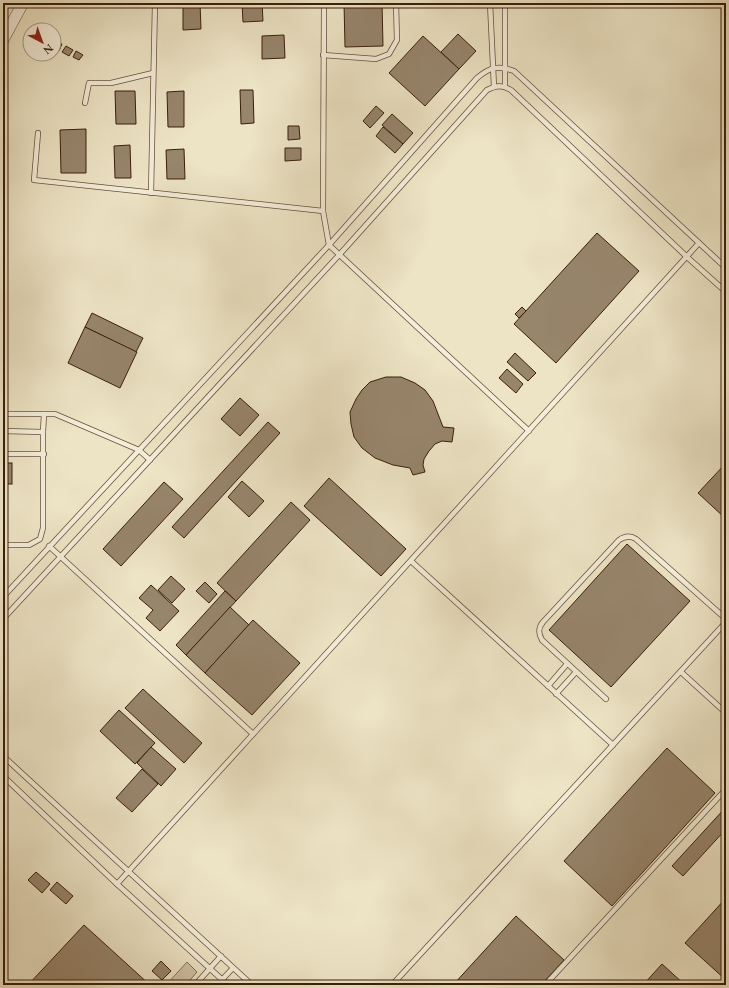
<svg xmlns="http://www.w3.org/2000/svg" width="729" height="988" viewBox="0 0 729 988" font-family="'EB Garamond',serif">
	<rect width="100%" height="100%" fill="#ede4c5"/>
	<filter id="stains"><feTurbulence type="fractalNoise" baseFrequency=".005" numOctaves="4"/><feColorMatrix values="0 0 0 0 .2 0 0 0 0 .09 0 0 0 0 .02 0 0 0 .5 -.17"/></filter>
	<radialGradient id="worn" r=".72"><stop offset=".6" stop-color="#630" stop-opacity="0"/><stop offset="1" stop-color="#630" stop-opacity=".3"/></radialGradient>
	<polygon fill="#cfc2a5" stroke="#847058" points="187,962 197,972 186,985 166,985"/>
	<g fill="#97856c" stroke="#3a1e0b">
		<polygon points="183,3 200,3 201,29 183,30"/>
		<polygon points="242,3 262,3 263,21 243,22"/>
		<polygon points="344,3 382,3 383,46 345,47"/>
		<polygon points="458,34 476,51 459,69 441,52"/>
		<polygon points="284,35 285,58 262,59 262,36"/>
		<polygon points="423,36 459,69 425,106 389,73"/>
		<polygon points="55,41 62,44 59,51 54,48 54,43"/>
		<polygon points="66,46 73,50 69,56 62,52"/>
		<polygon points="76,51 83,55 79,60 73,57"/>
		<polygon points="240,90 253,90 254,123 241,124"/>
		<polygon points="115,91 135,91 136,124 116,124"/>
		<polygon points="184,91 184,127 168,127 167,92"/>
		<polygon points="376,106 384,113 370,128 363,121"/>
		<polygon points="392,114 413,133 403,144 382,125"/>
		<polygon points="288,126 299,126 300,139 288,140"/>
		<polygon points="383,127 403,144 395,153 376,136"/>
		<polygon points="86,129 86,173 61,173 60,130"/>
		<polygon points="130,145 131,178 115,178 114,146"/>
		<polygon points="285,148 301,148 301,160 285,161"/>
		<polygon points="184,149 185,179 167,179 166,150"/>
		<polygon points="597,233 639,271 556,363 514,324"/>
		<polygon points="522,307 526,311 519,318 515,314"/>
		<polygon points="92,313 143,338 136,352 85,327"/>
		<polygon points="85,327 137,352 120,388 68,363"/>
		<polygon points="515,353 536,373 528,381 507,362"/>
		<polygon points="507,369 523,384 516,393 499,378"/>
		<polygon points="386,377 401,377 415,383 425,390 433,401 443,427 454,428 452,442 442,441 435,444 429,451 424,459 423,465 425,472 413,475 410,468 393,465 375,458 362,448 354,437 351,424 350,412 356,399 362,390 370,382"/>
		<polygon points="240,398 259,415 240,436 221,419"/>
		<polygon points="268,422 280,433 184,538 172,527"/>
		<rect x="3" y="463" width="9" height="21"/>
		<polygon points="726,463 726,519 698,493"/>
		<polygon points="329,478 406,549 381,576 304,506"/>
		<polygon points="242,481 264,501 249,517 228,497"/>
		<polygon points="164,482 183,499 121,566 103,549"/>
		<polygon points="291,502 310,520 236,601 217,583"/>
		<polygon points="627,544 690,601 611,687 549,630"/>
		<polygon points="171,576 185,589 172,603 158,590"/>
		<polygon points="205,582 217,594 209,603 196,591"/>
		<polygon points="151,585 179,611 160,631 146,618 153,610 139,598"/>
		<polygon points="225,591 236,601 186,655 176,645"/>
		<polygon points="230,607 249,625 205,673 186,655"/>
		<polygon points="253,620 300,663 252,715 205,673"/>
		<polygon points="143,689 202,743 184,763 125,708"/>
		<polygon points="119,710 155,743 135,764 100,731"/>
		<polygon points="151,747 176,769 161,786 137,763"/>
		<polygon points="667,748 715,793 612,906 564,861"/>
		<polygon points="142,769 158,784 132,812 116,798"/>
		<polygon points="726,807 726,829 683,876 672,866"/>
		<polygon points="36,872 50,884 42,893 28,880"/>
		<polygon points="57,882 73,896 66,904 50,890"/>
		<polygon points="726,898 726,980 685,943"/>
		<polygon points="516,916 564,960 541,985 453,985"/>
		<polygon points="84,925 150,985 28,985"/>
		<polygon points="161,961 171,971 162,980 152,971"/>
		<polygon points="662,964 685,985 643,985"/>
	</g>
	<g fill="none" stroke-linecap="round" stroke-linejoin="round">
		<g stroke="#67503a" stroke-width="6">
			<g id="service">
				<polyline points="324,3 323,211 329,245 529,431"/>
				<polyline points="490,3 494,87"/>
				<polyline points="505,3 505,87"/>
				<polyline points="323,55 376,59 389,54 397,40 396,3"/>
				<polyline points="85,103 89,83 111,83 153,73"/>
				<polyline points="38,133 34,180 323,211"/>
				<polyline points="151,193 155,3"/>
				<polyline points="3,414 55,414 139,450 150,460"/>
				<polyline points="3,431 43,432"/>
				<polyline points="3,454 44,454"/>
				<polyline points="3,545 29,545 40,539 43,528 43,432 44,414"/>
				<polyline points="49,546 253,734"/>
				<polyline points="411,561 613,745"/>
				<path d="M3,597L329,245L477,78C490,67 498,65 514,71L726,268"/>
				<path d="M3,619L340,254L487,90C497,85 502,85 511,90L687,257L726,292"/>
				<polyline points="681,672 726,713"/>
				<polyline points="548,686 567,664"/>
				<polyline points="556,694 576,672"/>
				<path d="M606,699L542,640C538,633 538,628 543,622L619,540C625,536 630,535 636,539L726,619"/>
				<polyline points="3,756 252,985"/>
				<polyline points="3,776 117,884 228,985"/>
				<polyline points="117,884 699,243"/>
				<polyline points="195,985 221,956"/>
				<polyline points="217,985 233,968"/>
				<polyline points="392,985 726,622"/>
				<polyline points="545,985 726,789"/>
			</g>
		</g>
		<g stroke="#67503a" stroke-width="12">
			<polyline id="tertiary" points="3,40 23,3"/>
		</g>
		<use href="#service" stroke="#f3edd9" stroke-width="4.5"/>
		<use href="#tertiary" stroke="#f3edd9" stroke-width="11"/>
	</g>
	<rect width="729" height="988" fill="none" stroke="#ede4c5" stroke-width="16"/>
	<rect x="4" y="4" width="721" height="980" fill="none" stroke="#3a1e0b" stroke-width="2"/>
	<rect x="8" y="8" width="713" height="972" fill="none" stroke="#3a1e0b"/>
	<g transform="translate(42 42) rotate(139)"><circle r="19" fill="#f3edd9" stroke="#a99a87"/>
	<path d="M0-3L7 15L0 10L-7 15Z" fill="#8f2418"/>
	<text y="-6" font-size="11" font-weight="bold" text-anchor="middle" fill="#3a1e0b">N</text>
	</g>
	<rect width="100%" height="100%" filter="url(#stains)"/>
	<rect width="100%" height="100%" fill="url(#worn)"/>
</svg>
